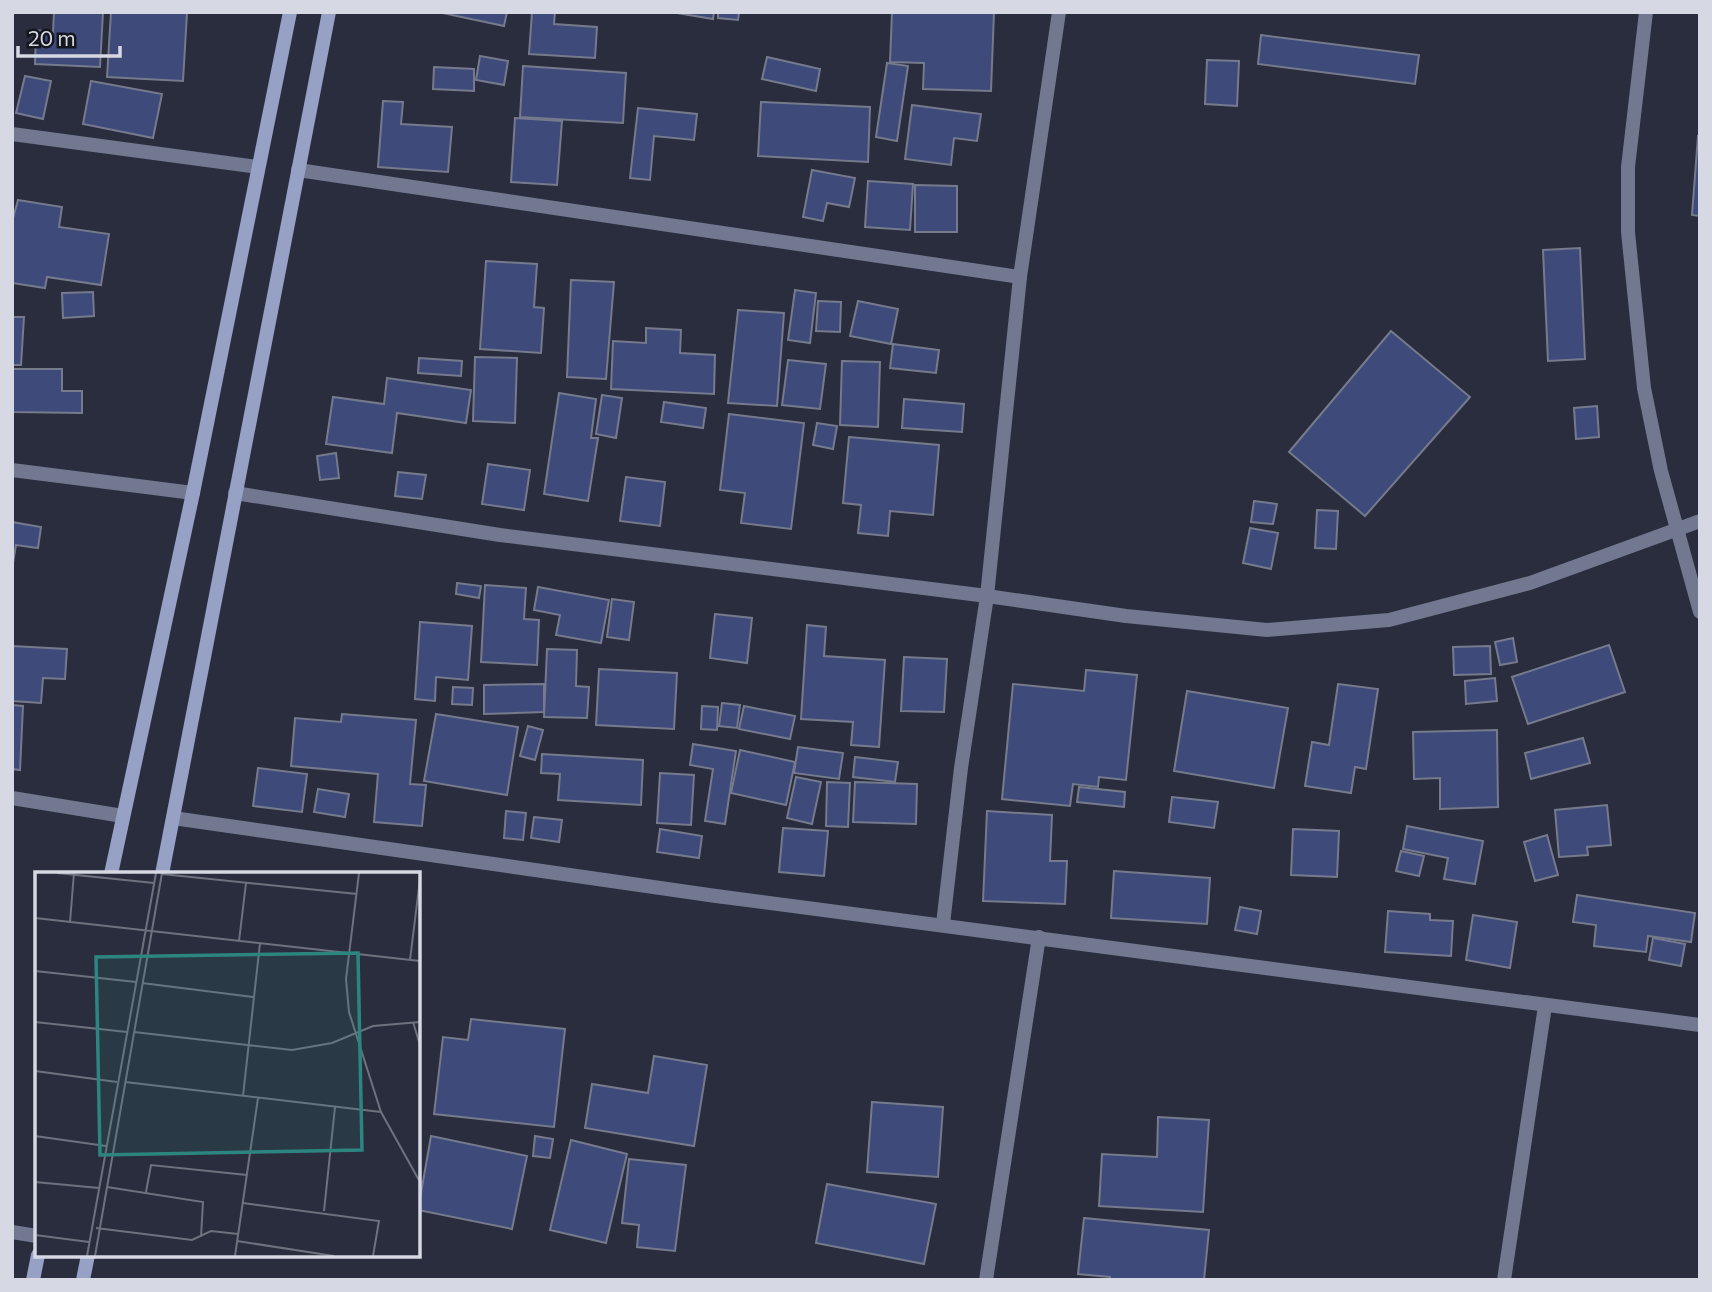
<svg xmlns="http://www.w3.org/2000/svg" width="1712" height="1292" viewBox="0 0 1712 1292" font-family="Commissioner,sans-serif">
	<rect width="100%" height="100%" fill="#292d3d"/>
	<g fill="#3e4a7a" stroke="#757a8c" stroke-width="2">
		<polygon points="54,12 103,12 100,67 35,64 36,30 53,32"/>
		<polygon points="111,12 187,13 183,81 107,77"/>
		<polygon points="438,12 507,12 504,26"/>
		<polygon points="532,12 555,12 554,24 597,27 595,58 529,54"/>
		<polygon points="671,12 714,12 713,19"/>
		<polygon points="718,12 739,12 738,20 718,18"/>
		<polygon points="892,12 994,12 991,91 923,89 924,63 890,62"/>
		<polygon points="1261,35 1419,55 1415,84 1258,64"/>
		<polygon points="480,56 508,61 504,85 476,80"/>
		<polygon points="767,57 820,69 816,91 762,79"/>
		<polygon points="1207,60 1239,61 1237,106 1205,104"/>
		<polygon points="887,63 908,66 897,141 876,137"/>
		<polygon points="523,66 626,73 623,123 520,117"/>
		<polygon points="434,67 474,69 474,91 433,89"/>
		<polygon points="25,76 51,81 43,119 16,113"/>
		<polygon points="91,81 162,94 153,138 83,124"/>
		<polygon points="383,101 403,102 401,124 452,127 448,172 378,167"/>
		<polygon points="761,102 870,107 868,162 758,156"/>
		<polygon points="912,105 981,114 977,141 954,138 951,165 905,159"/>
		<polygon points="638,108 697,114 694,140 654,136 650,180 630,178"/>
		<polygon points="515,118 562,121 557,185 511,182"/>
		<polygon points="1698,136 1700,136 1700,216 1692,215"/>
		<polygon points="812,170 855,178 849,207 827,203 823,221 803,217"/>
		<polygon points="868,181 913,184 910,230 865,227"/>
		<polygon points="915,185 957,186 957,232 915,232"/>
		<polygon points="18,200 62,207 59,227 109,234 101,285 47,277 45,288 12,283 12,222"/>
		<polygon points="1580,248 1585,359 1548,361 1543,250"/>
		<polygon points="486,261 537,264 534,307 544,308 541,353 480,349"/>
		<polygon points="571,280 614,282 606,379 567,377"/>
		<polygon points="795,290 816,293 810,343 788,340"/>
		<polygon points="93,292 94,316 63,318 62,293"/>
		<polygon points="818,301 841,302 840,332 816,331"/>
		<polygon points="858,301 898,309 891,344 850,336"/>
		<polygon points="738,310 784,313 777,406 728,403"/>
		<polygon points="12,317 24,317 21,365 12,365"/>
		<polygon points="646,328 681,330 680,353 715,355 714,394 611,389 613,341 646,343"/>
		<polygon points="1391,331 1470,397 1365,516 1289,452"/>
		<polygon points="893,344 939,350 936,373 890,368"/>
		<polygon points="475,357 517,358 515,423 473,421"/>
		<polygon points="419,358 462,361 461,376 418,373"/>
		<polygon points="788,360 826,364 820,409 782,405"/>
		<polygon points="842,361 880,362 878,427 840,425"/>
		<polygon points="12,369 62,369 62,391 82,391 82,413 12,412"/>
		<polygon points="387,378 471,390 466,423 397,413 392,453 326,444 333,397 384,404"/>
		<polygon points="559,393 596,399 591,438 598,438 588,501 544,494"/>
		<polygon points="602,395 622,398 616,438 596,434"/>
		<polygon points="904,399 964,404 962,432 902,428"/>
		<polygon points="664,402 706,408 703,428 661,422"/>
		<polygon points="1597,406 1599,437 1576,439 1574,408"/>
		<polygon points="729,414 804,423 791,529 741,523 745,493 720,490"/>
		<polygon points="817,423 837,426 833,449 813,445"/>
		<polygon points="849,437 939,445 933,515 890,511 888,536 858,533 861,505 843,503"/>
		<polygon points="336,453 339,478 320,480 317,456"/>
		<polygon points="488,464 530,470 524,510 482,504"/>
		<polygon points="398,472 426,475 422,499 395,496"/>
		<polygon points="626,477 665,482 660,526 620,521"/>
		<polygon points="1254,501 1277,504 1273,524 1251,522"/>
		<polygon points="1317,510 1338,511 1336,549 1315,548"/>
		<polygon points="12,522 41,527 38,548 16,545 12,569"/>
		<polygon points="1250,528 1278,533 1271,569 1243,563"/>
		<polygon points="457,583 481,586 479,598 456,594"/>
		<polygon points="485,585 526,588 524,619 539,620 537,665 481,662"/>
		<polygon points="538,587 609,600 601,643 556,635 560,615 534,610"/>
		<polygon points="612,599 634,602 629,640 607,637"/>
		<polygon points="715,614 752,618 747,663 710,658"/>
		<polygon points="420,622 472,626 468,680 436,677 435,701 415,699"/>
		<polygon points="807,625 826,627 824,656 885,660 879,747 851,745 853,722 801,719"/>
		<polygon points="1513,638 1517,662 1500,665 1495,642"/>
		<polygon points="1609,645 1625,692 1528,724 1512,677"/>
		<polygon points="12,646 67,649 65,679 43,678 41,703 12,701"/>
		<polygon points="1490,646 1491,674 1454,675 1453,647"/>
		<polygon points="547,649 577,650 576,686 589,687 587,718 544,717"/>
		<polygon points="904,657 947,659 944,712 901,711"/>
		<polygon points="599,669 677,673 674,729 596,725"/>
		<polygon points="1086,670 1137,675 1126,780 1099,777 1098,787 1073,784 1070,806 1002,799 1013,684 1084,691"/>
		<polygon points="1495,678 1497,701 1466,704 1465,681"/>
		<polygon points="544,684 544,712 484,714 484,685"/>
		<polygon points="1338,684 1378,689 1366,769 1355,767 1351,793 1305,786 1312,742 1329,745"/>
		<polygon points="453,687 473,688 472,705 452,704"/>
		<polygon points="1187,691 1288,708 1274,788 1174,771"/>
		<polygon points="722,703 740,705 737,728 719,726"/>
		<polygon points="12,705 23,706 20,770 12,769"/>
		<polygon points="702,706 718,707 717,730 701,729"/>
		<polygon points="744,706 795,716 790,739 739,729"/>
		<polygon points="342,714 416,720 410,784 426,785 422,826 374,822 378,774 291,766 295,718 341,722"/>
		<polygon points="436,714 518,727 507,795 424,781"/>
		<polygon points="528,726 543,730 535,760 520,756"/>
		<polygon points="1497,730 1498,807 1440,809 1440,778 1414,779 1413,732"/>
		<polygon points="1583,738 1590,763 1531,779 1525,753"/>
		<polygon points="693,744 736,751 725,824 705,821 713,769 690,765"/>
		<polygon points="798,747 843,753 839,779 794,773"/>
		<polygon points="740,750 795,762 786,805 731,793"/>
		<polygon points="542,754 643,760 641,805 558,800 560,774 541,773"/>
		<polygon points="855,757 898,762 895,782 853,777"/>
		<polygon points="258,768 307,774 302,812 253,806"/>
		<polygon points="660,773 694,775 691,825 657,823"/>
		<polygon points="796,777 821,782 812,824 787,818"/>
		<polygon points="827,782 850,783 848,827 826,826"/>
		<polygon points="855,782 917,784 916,824 853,822"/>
		<polygon points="1079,787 1125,792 1124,807 1077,802"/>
		<polygon points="318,789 349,794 345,817 314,812"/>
		<polygon points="1172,797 1218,802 1214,828 1169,822"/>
		<polygon points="1607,805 1611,845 1587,847 1588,855 1559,857 1555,810"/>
		<polygon points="506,811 526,813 523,840 504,838"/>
		<polygon points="987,811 1052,815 1050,861 1067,861 1065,904 983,901"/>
		<polygon points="534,817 562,820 559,842 531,838"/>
		<polygon points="1407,826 1483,841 1475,884 1444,879 1448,858 1403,849"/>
		<polygon points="783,828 828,831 824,876 779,872"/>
		<polygon points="660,829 702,836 699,858 657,852"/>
		<polygon points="1293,829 1339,831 1337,877 1291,875"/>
		<polygon points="1547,835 1558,875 1535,881 1524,842"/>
		<polygon points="1401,851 1424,856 1419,876 1396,871"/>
		<polygon points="1114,871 1210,878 1207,924 1111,918"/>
		<polygon points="1577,895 1695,913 1691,942 1648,936 1646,952 1594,946 1596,925 1573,922"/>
		<polygon points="1240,907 1261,911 1257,934 1235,930"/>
		<polygon points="1388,911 1430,914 1430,920 1453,921 1451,956 1385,952"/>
		<polygon points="1473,915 1517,922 1510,968 1466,960"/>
		<polygon points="1653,938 1685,944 1681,966 1649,960"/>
		<polygon points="471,1019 565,1029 554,1127 434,1114 443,1037 468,1040"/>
		<polygon points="654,1056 707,1065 694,1146 585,1128 592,1084 648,1093"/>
		<polygon points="872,1102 943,1107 938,1177 867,1172"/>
		<polygon points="1158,1117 1209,1120 1203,1212 1099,1206 1102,1154 1157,1157"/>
		<polygon points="431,1136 527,1156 512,1229 418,1210"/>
		<polygon points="535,1136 553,1139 550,1158 533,1156"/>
		<polygon points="571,1140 627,1154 606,1243 550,1230"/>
		<polygon points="629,1159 686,1165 675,1251 637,1247 639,1225 622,1223"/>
		<polygon points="827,1184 936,1204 924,1264 816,1243"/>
		<polygon points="1084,1218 1209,1230 1204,1280 1110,1280 1110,1277 1078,1274"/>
	</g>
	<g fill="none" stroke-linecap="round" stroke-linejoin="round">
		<g stroke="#71788f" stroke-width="14">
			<polyline points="1646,12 1628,167 1628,232 1644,388 1661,471 1700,612"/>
			<polyline points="12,134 258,167"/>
			<polyline points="298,170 1020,277"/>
			<polyline points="12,470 193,493"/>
			<polyline points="235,493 500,535 987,596 1126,616 1267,630 1389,620 1530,583 1700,521"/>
			<polyline points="12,798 123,816"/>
			<polyline points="173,818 716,896 1700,1025"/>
			<polyline points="943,924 961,768 987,596 1020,277 1059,12"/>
			<polyline points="12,1232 37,1236"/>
			<polyline points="986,1280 1039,937"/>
			<polyline points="1504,1280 1545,1006"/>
		</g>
		<g stroke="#96a1c5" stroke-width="14">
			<polyline points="111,874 193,493 290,12"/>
			<polyline points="162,874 329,12"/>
			<polyline points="33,1280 38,1255"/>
			<polyline points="83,1280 88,1255"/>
		</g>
	</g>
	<g transform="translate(35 872)">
		<rect width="385" height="385" fill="#292d3d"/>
		<path fill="none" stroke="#6e727f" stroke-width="2" d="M22,1L119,11M324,1L311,107L314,140L346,240L385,310M127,2L322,22M0,46L385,89M35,50L39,1M204,69L211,11M375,88L385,7M0,99L101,110M107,111L218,125M0,150L92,160M378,150L385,173M99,160L257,178L297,171L338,154L385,150M0,199L82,210M90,210L346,240M208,224L225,71M0,264L71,274M0,310L64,316M72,315L168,330L166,365M111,320L116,293L212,303M208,331L344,349L338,384M289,339L300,235M61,356L157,368L176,359L203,362M0,363L54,370M202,369L299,384M52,384L121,1M60,384L127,1M200,384L223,226"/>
		<path fill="#2d8580" fill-opacity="0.15" stroke="#2d8580" stroke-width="3.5" d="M323,81L327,278L65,283L61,85Z"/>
		<rect width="385" height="385" fill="none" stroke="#d6d9e3" stroke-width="3.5"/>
	</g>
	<rect width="1712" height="1292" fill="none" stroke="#d6d9e3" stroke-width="28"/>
	<path d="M18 46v10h102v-10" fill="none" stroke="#d6d9e3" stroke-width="3.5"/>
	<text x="28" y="46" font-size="21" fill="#d6d9e3" stroke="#14161d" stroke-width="5" paint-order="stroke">20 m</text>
</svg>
